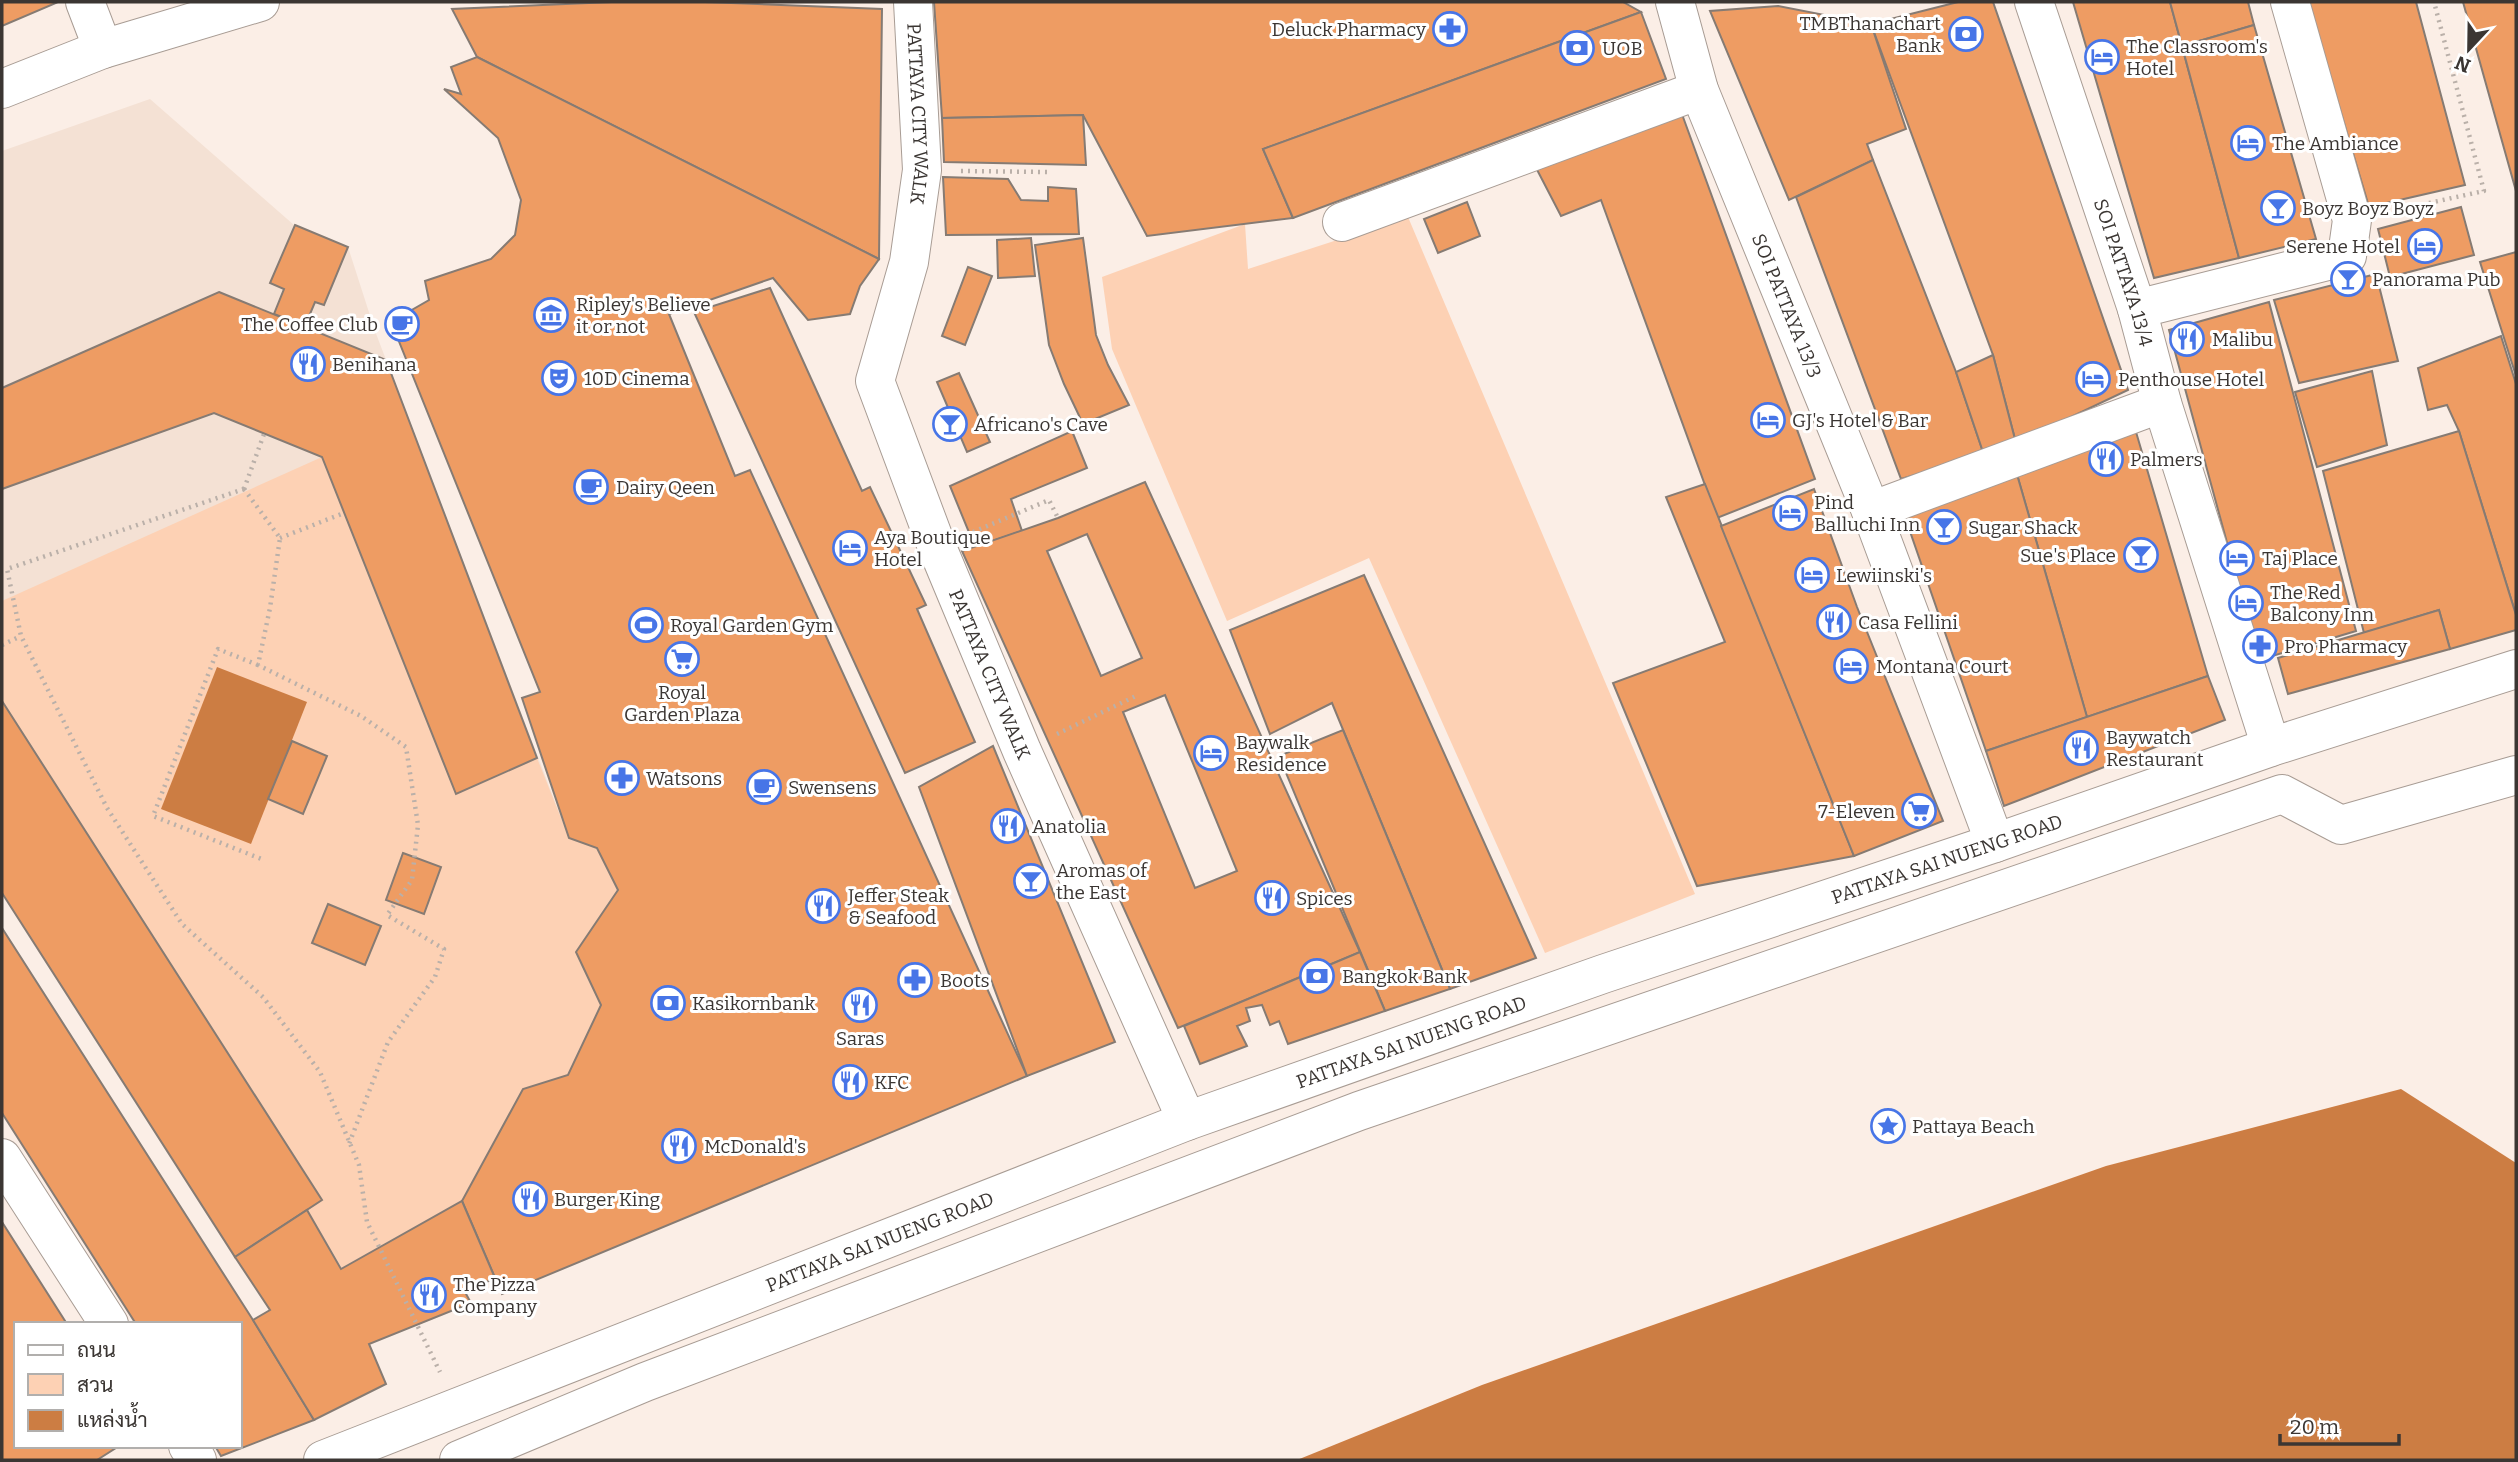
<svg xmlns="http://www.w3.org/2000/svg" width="2518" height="1462" viewBox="0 0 2518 1462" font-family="Bitter,Sarabun,serif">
	<rect width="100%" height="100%" fill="#fbeee6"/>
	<polygon fill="#f4e1d4" points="150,99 294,225 348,247 375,331 569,838 597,848 618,890 576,952 601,1005 523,1089 462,1201 341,1269 235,1257 2,893 2,151"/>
	<g fill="#fdd1b4">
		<polygon points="1408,217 1695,894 1545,953 1369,558 1227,621 1112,349 1102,277 1245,224 1248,269"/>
		<polygon points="322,457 456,794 537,758 569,838 597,848 618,890 576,952 601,1005 568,1075 523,1089 462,1201 342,1268 307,1210 322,1200 2,701 2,601"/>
	</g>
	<g fill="#cc7d43">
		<polygon points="217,667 307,702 251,844 161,809"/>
		<polygon points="2401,1089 2516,1163 2516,1460 1297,1460 1482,1385 2106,1166"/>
	</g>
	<g fill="#ee9c63" stroke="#867b73" stroke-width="2" fill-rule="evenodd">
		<polygon points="2,2 55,2 56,3 2,26"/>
		<polygon points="612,2 705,2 882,9 879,259 477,57 452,9"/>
		<polygon points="934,2 1623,2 1641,12 1263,149 1293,218 1147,236 1083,115 942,118"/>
		<polygon points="1958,2 1993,2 2128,390 2016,443 1993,355 1871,24"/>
		<polygon points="2073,2 2170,2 2239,258 2154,278"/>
		<polygon points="2170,2 2248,2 2254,25 2182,46"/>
		<polygon points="2308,2 2416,2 2465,185 2369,207"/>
		<polygon points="2463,2 2516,2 2516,191"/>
		<polygon points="1778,6 1871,24 1906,129 1867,144 1873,160 1789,200 1710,11"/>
		<polygon points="1641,12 1666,79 1293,218 1263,149"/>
		<polygon points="2254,25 2316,239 2239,258 2182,46"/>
		<polygon points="477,57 879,259 860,286 850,314 808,320 773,278 669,314 735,476 750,470 1027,1076 502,1294 462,1201 523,1089 568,1075 601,1005 576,952 618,890 597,848 569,838 522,698 540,692 394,329 411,321 410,311 429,300 425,281 491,259 515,235 521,200 498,138 444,89 461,94 451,67"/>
		<polygon points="1679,106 1815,479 1717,518 1601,200 1561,216 1532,160"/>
		<polygon points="1083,115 1086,165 944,162 942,118"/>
		<polygon points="1873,160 1956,372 1984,455 1901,479 1796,197"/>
		<polygon points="943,177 1008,179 1021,200 1048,201 1048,187 1076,189 1079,234 946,235"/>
		<polygon points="1467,202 1480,236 1438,253 1424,219"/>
		<polygon points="2461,207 2474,255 2390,277 2378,229"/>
		<polygon points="295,225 348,247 324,305 315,302 305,326 274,314 284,289 270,283"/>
		<polygon points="1031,238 1035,276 998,278 997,240"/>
		<polygon points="1083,238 1096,335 1108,365 1129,405 1083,424 1064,384 1049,345 1035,245"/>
		<polygon points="2516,252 2516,376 2480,262"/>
		<polygon points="968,267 992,276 965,345 942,336"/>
		<polygon points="2376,274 2398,361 2299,383 2274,300"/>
		<polygon points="770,288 862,491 870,487 926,605 917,609 975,742 905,773 694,312"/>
		<polygon points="219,292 386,360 537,758 456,794 322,457 214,413 2,489 2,388"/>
		<polygon points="2269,302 2356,631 2259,660 2169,330"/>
		<polygon points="2501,336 2516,384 2516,615 2459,431 2447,405 2428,410 2418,368"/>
		<polygon points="1993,355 2016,443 1984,455 1956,372"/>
		<polygon points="2372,371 2387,445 2317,467 2295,392"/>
		<polygon points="959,373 990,442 967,452 937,382"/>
		<polygon points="1072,431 1087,468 1011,499 1022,531 975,547 950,486"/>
		<polygon points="2459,431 2516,615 2516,630 2450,649 2439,610 2364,633 2323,471"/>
		<polygon points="2136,432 2208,676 2087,717 2016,471"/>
		<polygon points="2016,471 2087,717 1986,751 1904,514"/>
		<path d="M1145,482L1360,952L1178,1028L962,551L1058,518ZM1087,534L1142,658L1101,676L1047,551ZM1165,695L1237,871L1195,888L1123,712Z"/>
		<polygon points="1705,484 1854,856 1697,886 1613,683 1725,642 1666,497"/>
		<polygon points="1814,489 1857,607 1943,821 1854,856 1721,526"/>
		<polygon points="1364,575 1536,958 1450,989 1332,703 1270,734 1230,630"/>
		<polygon points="2439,610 2450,649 2288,694 2278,658"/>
		<polygon points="2208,676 2225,720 2004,806 1986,751"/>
		<polygon points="2,701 322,1200 235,1257 2,893"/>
		<polygon points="1343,730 1450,989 1385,1011 1279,756"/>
		<polygon points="292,741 327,756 303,814 268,799"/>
		<polygon points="993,746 1115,1042 1027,1076 919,787"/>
		<polygon points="403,853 441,867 424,914 386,900"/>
		<polygon points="328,904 381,926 365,965 312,943"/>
		<polygon points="2,928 253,1320 314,1420 221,1456 215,1446 240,1446 240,1324 136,1324 2,1113"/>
		<polygon points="1360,952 1385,1011 1288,1044 1279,1021 1270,1025 1262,1005 1246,1008 1250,1021 1237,1026 1247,1046 1200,1064 1184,1026"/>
		<polygon points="462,1201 495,1278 465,1292 471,1303 369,1344 386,1384 314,1420 253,1320 270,1310 235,1257 307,1210 341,1269"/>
		<polygon points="2,1222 67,1324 16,1324 16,1446 119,1446 97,1460 2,1460"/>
	</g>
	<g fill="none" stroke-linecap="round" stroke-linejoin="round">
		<g stroke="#a89c94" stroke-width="40">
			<g id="minor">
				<polyline points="85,2 103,49"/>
				<path id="s1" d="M913,2L922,170L909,262L875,381L937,547L1022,751L1187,1121"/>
				<path id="s2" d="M1675,2L1699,90L1871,511L1995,843"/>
				<path id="s3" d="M2034,2L2137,309L2162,403L2271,747"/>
				<polyline points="1342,222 1699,90"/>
				<polyline points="2137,309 2347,256 2352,220 2290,2"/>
				<polyline points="1871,511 2162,403"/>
				<polyline points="2,1158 109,1324"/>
				<polyline points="188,1446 197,1460"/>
				<polyline points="459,1460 645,1382 1359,1111 2282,794 2341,825 2516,775"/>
			</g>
		</g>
		<g stroke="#a89c94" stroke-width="40">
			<g id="major">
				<polyline points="2,89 103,49 260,2"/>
				<path id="s4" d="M323,1460L1187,1121L1603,974L1995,843L2271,747L2516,669"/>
			</g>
		</g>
		<g stroke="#bab0a9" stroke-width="4.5" stroke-dasharray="2 5" stroke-linecap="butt">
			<polyline points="961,171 1048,172"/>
			<polyline points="2388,212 2484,191 2434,2"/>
			<polyline points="244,489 7,569 21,636 107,808 182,924 263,997 320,1072 359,1165 367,1222 440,1372"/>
			<polyline points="244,489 280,538 270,608 258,665 361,716 406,747 418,825 412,880 387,915 444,949 435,977 388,1042 349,1144"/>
			<polyline points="244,489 264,434"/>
			<polyline points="973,532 1049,500 1058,518"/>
			<polyline points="280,538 344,513"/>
			<polyline points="2,645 21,636"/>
			<polyline points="258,665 218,649 153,816 264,860"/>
			<polyline points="1057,734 1138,695"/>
		</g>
		<use href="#minor" stroke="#fff" stroke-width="38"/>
		<use href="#major" stroke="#fff" stroke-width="38"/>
	</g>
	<defs>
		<g id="pharmacy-ring" transform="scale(1.75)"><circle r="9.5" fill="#fff" stroke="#4775e7" stroke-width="1.5"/><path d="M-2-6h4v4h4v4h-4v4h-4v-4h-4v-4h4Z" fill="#4775e7"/></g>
		<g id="bank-ring" transform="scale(1.75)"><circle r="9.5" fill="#fff" stroke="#4775e7" stroke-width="1.5"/><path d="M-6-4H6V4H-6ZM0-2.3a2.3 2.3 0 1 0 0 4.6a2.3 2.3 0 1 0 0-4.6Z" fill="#4775e7"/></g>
		<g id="hotel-ring" transform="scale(1.75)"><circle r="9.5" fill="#fff" stroke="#4775e7" stroke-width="1.5"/><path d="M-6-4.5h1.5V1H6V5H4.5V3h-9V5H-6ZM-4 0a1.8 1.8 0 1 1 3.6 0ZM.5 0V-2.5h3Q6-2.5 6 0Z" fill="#4775e7"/></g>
		<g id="bar-ring" transform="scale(1.75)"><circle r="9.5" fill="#fff" stroke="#4775e7" stroke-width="1.5"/><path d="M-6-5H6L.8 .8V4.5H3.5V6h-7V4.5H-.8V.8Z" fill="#4775e7"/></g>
		<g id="museum-ring" transform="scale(1.75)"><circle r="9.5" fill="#fff" stroke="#4775e7" stroke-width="1.5"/><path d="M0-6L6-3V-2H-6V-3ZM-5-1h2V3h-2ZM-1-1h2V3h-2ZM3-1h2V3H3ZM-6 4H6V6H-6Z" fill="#4775e7"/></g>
		<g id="cafe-ring" transform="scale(1.75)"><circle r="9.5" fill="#fff" stroke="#4775e7" stroke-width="1.5"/><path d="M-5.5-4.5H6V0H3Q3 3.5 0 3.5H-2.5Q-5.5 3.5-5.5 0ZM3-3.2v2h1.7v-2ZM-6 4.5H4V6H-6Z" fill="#4775e7"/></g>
		<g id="restaurant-ring" transform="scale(1.75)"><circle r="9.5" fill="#fff" stroke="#4775e7" stroke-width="1.5"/><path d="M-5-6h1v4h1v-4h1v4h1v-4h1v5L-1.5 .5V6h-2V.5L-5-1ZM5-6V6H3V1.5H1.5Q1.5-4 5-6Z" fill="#4775e7"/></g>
		<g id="theatre-ring" transform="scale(1.75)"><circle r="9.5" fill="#fff" stroke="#4775e7" stroke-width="1.5"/><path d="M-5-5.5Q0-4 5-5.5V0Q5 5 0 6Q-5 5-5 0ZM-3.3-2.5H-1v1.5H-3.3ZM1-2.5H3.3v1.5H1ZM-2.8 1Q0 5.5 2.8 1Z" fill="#4775e7"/></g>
		<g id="stadium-ring" transform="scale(1.75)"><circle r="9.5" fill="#fff" stroke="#4775e7" stroke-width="1.5"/><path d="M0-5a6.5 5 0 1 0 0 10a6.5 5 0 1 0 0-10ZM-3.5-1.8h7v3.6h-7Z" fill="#4775e7"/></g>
		<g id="supermarket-ring" transform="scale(1.75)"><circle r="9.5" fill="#fff" stroke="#4775e7" stroke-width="1.5"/><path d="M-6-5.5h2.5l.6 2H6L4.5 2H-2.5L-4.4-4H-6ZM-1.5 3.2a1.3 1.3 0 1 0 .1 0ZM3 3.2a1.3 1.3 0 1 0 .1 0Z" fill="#4775e7"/></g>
		<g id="sight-ring" transform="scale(1.75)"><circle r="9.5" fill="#fff" stroke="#4775e7" stroke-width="1.5"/><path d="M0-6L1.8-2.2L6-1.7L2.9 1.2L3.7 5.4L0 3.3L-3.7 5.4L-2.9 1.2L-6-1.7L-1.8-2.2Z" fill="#4775e7"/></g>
	</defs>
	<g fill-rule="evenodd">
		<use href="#pharmacy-ring" x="1450" y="29"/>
		<use href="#bank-ring" x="1966" y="34"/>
		<use href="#bank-ring" x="1577" y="48"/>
		<use href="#hotel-ring" x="2102" y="57"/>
		<use href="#hotel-ring" x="2248" y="143"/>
		<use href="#bar-ring" x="2278" y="208"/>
		<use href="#hotel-ring" x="2425" y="246"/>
		<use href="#bar-ring" x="2348" y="279"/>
		<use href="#museum-ring" x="551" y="315"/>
		<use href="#cafe-ring" x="402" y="324"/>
		<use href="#restaurant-ring" x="2187" y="339"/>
		<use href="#restaurant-ring" x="308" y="364"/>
		<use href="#theatre-ring" x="559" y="378"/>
		<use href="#hotel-ring" x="2093" y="379"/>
		<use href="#hotel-ring" x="1768" y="420"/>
		<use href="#bar-ring" x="950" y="424"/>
		<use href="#restaurant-ring" x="2106" y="459"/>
		<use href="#cafe-ring" x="591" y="487"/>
		<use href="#hotel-ring" x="1790" y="513"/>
		<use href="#bar-ring" x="1944" y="527"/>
		<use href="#hotel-ring" x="850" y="548"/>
		<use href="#bar-ring" x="2141" y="555"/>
		<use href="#hotel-ring" x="2237" y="558"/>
		<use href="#hotel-ring" x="1812" y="575"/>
		<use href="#hotel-ring" x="2246" y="603"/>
		<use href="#restaurant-ring" x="1834" y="622"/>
		<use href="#stadium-ring" x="646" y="625"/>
		<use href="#pharmacy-ring" x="2260" y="646"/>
		<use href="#supermarket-ring" x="682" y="659"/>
		<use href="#hotel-ring" x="1851" y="666"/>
		<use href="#restaurant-ring" x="2081" y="748"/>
		<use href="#hotel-ring" x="1211" y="753"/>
		<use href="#pharmacy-ring" x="622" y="778"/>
		<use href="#cafe-ring" x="764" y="787"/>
		<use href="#supermarket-ring" x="1919" y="811"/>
		<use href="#restaurant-ring" x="1008" y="826"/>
		<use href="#bar-ring" x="1031" y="881"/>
		<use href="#restaurant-ring" x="1272" y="898"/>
		<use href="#restaurant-ring" x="823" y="906"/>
		<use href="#bank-ring" x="1317" y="976"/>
		<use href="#pharmacy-ring" x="915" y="980"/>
		<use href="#bank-ring" x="668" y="1003"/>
		<use href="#restaurant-ring" x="860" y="1005"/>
		<use href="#restaurant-ring" x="850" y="1082"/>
		<use href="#sight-ring" x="1888" y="1126"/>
		<use href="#restaurant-ring" x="679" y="1146"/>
		<use href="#restaurant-ring" x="530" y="1199"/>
		<use href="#restaurant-ring" x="429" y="1295"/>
	</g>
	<g text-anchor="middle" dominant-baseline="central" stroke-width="6" stroke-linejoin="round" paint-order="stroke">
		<g font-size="19" fill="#3b3633" stroke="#fff" text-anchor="start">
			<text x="1941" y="23" text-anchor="end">TMBThanachart<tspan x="1941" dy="22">Bank</tspan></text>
			<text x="1426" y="29" text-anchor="end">Deluck Pharmacy</text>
			<text x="2126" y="46">The Classroom's<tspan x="2126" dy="22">Hotel</tspan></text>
			<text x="1602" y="48">UOB</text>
			<text x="2272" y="143">The Ambiance</text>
			<text x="2302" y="208">Boyz Boyz Boyz</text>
			<text x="2400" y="246" text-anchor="end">Serene Hotel</text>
			<text x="2372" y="279">Panorama Pub</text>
			<text x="576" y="304">Ripley's Believe<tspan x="576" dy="22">it or not</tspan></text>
			<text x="378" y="324" text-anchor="end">The Coffee Club</text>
			<text x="2212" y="339">Malibu</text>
			<text x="332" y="364">Benihana</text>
			<text x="584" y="378">10D Cinema</text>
			<text x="2118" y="379">Penthouse Hotel</text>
			<text x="1792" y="420">GJ's Hotel &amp; Bar</text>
			<text x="974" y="424">Africano's Cave</text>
			<text x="2130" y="459">Palmers</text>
			<text x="616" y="487">Dairy Qeen</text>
			<text x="1814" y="502">Pind<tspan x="1814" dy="22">Balluchi Inn</tspan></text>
			<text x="1968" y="527">Sugar Shack</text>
			<text x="874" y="537">Aya Boutique<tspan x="874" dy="22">Hotel</tspan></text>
			<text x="2116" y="555" text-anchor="end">Sue's Place</text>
			<text x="2262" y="558">Taj Place</text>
			<text x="1836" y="575">Lewiinski's</text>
			<text x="2270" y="592">The Red<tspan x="2270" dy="22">Balcony Inn</tspan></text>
			<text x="1858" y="622">Casa Fellini</text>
			<text x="670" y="625">Royal Garden Gym</text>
			<text x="2284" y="646">Pro Pharmacy</text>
			<text x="1876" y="666">Montana Court</text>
			<text x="682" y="692" text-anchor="middle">Royal<tspan x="682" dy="22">Garden Plaza</tspan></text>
			<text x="2106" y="737">Baywatch<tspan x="2106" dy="22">Restaurant</tspan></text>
			<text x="1236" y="742">Baywalk<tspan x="1236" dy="22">Residence</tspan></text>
			<text x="646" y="778">Watsons</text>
			<text x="788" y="787">Swensens</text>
			<text x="1895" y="811" text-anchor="end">7-Eleven</text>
			<text x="1032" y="826">Anatolia</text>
			<text x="1056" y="870">Aromas of<tspan x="1056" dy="22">the East</tspan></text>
			<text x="848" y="895">Jeffer Steak<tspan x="848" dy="22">&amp; Seafood</tspan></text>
			<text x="1296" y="898">Spices</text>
			<text x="1342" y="976">Bangkok Bank</text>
			<text x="940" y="980">Boots</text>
			<text x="692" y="1003">Kasikornbank</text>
			<text x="860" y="1038" text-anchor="middle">Saras</text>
			<text x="874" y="1082">KFC</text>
			<text x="1912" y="1126">Pattaya Beach</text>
			<text x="704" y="1146">McDonald's</text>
			<text x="554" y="1199">Burger King</text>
			<text x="453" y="1284">The Pizza<tspan x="453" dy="22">Company</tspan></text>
		</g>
		<g font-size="19" fill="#3b3633" stroke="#fff">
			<text stroke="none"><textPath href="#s1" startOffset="112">PATTAYA CITY WALK</textPath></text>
			<text stroke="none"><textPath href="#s3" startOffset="285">SOI PATTAYA 13/4</textPath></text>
			<text stroke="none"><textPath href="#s2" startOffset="324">SOI PATTAYA 13/3</textPath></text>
			<text stroke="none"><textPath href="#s1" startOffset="700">PATTAYA CITY WALK</textPath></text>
			<text stroke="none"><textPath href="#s4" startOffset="1732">PATTAYA SAI NUENG ROAD</textPath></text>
			<text stroke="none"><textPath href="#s4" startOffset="1166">PATTAYA SAI NUENG ROAD</textPath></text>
			<text stroke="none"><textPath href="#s4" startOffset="598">PATTAYA SAI NUENG ROAD</textPath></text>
		</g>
	</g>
	<rect width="2518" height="1462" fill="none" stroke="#3b3633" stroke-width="7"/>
	<rect x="14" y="1322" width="228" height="126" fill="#ffffff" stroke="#b1afad" stroke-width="2"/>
	<rect x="28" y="1345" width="35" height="10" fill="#ffffff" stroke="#b1afad" stroke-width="2"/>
	<text x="77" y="1357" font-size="21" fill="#3b3633">ถนน</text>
	<rect x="28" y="1374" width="35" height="21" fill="#fdd1b4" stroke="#b1afad" stroke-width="2"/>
	<text x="77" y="1392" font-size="21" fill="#3b3633">สวน</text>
	<rect x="28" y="1410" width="35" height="21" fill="#cc7d43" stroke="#b1afad" stroke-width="2"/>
	<text x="77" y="1427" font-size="21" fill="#3b3633">แหล่งน้ำ</text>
	<g transform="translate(2469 49) rotate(202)" stroke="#ffffff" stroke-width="5" paint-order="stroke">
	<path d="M0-5L12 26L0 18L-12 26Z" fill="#3b3633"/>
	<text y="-10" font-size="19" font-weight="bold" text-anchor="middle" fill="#3b3633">N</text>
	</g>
	<path d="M2280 1434v10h119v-10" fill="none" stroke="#3b3633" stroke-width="3.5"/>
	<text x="2290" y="1434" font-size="21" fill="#3b3633" stroke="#ffffff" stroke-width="5" paint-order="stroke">20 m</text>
</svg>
